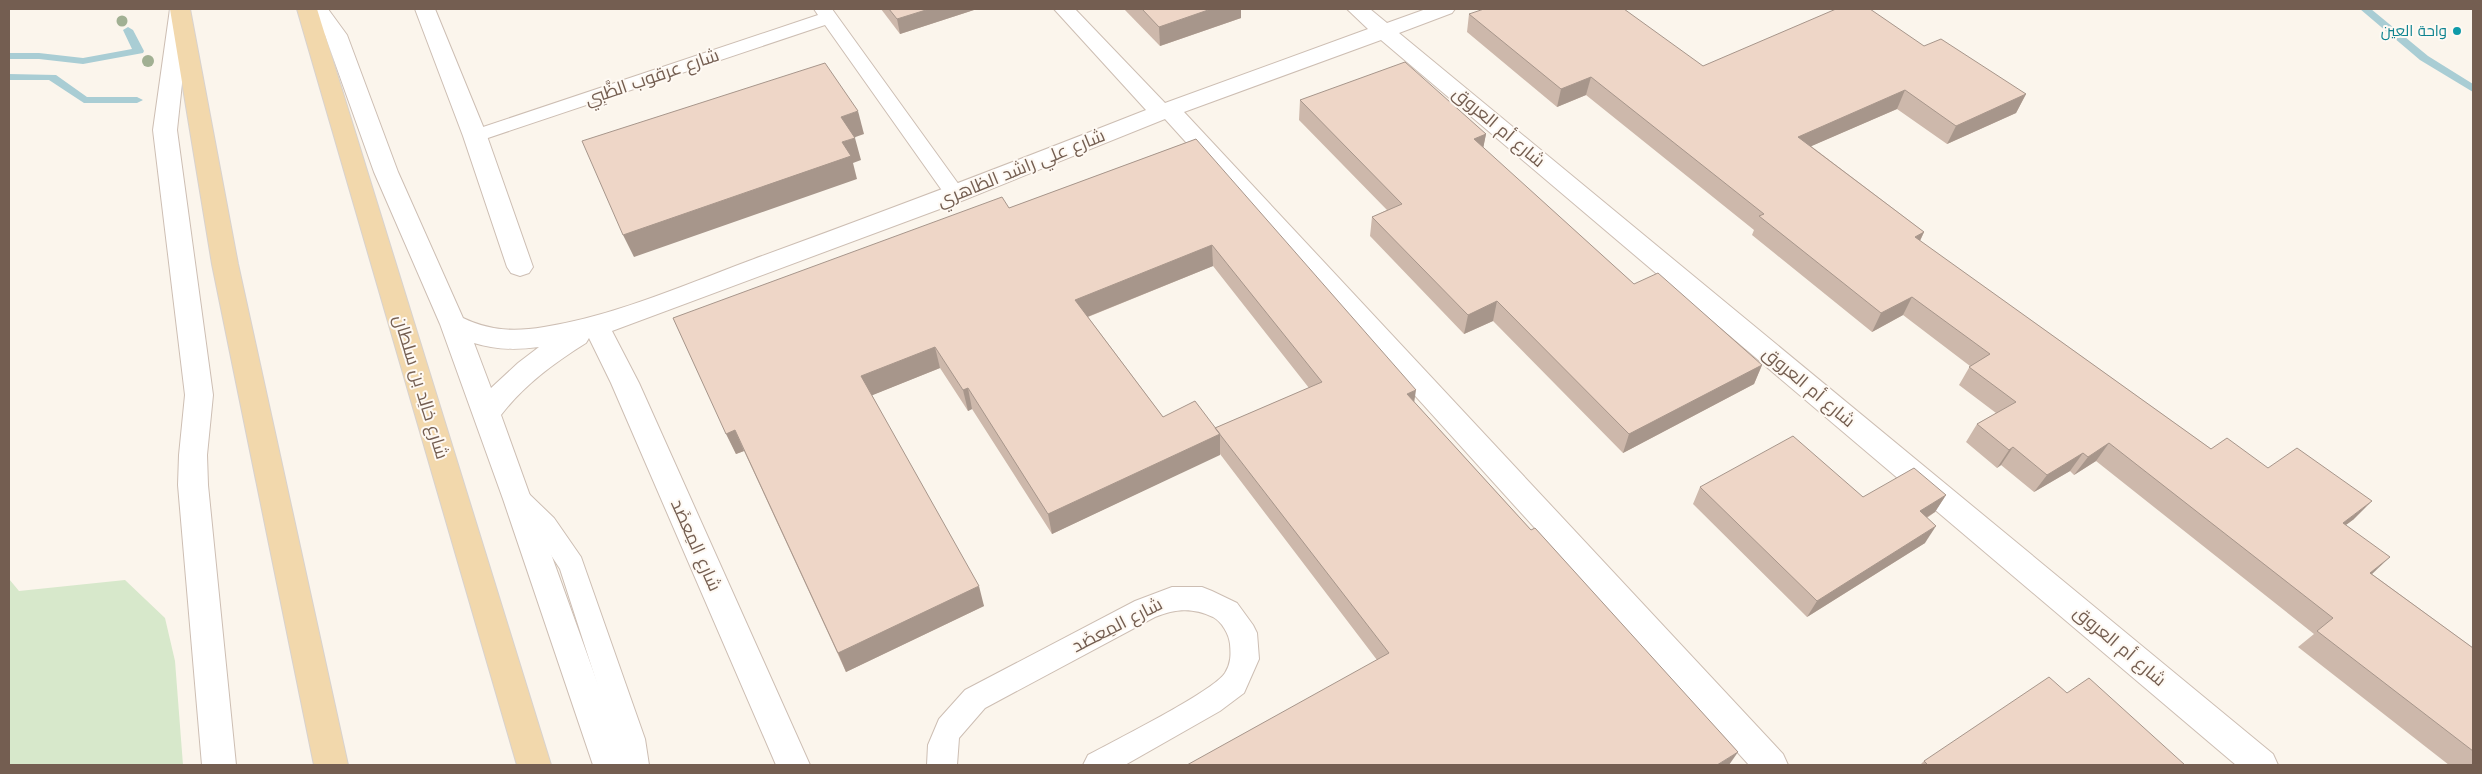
<svg xmlns="http://www.w3.org/2000/svg" width="2482" height="774" viewBox="0 0 2482 774" font-family="Jost,Cairo,sans-serif">
	<rect width="100%" height="100%" fill="#fbf5ec"/>
	<polygon fill="#d7e8cb" points="9,579 19,591 125,580 165,618 175,661 183,765 9,765"/>
	<g fill="none" stroke-linecap="round" stroke-linejoin="round">
		<g fill="#a9cdd4" fill-rule="evenodd">
			<polygon points="2360,9 2371,9 2428,56 2473,84 2473,92 2420,60"/>
			<polygon points="128,27 133,30 144,51 143,53 83,64 39,59 9,59 9,53 39,53 83,58 132,49 123,30"/>
			<polygon points="9,74 56,75 87,97 137,97 143,100 137,103 84,103 49,80 9,80"/>
		</g>
		<g stroke="#cdbeb3" stroke-width="2">
			<g id="lane">
				<polygon points="814,9 832,9 962,189 965,194 962,199 955,201 948,199 825,25 482,140 475,142 468,140 465,136 468,132 818,15"/>
				<polygon points="518,489 527,492 554,518 581,557 645,739 649,765 619,765 615,739 560,569 536,532 509,506 505,499 509,492"/>
				<path d="M1172,587H1202L1212,591L1237,603L1253,625L1257,633L1259,659L1244,693L1220,711L1125,765H1083L1088,755C1112,742 1214,691 1225,673C1231,663 1231,655 1230,644C1229,634 1222,622 1213,617C1192,607 1175,609 1155,617L985,708L959,738L957,765H927L928,745L939,719L965,690L1135,601Z"/>
			</g>
		</g>
		<g stroke="#cdbeb3" stroke-width="2">
			<g id="street">
				<polygon points="170,9 190,9 177,130 213,395 207,455 208,485 236,765 202,765 178,485 179,455 185,395 153,130"/>
				<path d="M308,9H328L347,35L398,172L463,318C490,331 515,332 544,327C619,315 691,282 762,256C891,209 1019,160 1146,110L1054,9H1075L1165,103L1368,29L1347,9H1370L1387,23L1426,9H1455L1452,13L1399,33L2273,754L2278,765H2236L1381,40L1184,112L1783,754L1788,765H1749L1165,119L964,200L612,331L639,383L810,765H776L611,383L589,338L586,343C554,363 524,385 501,415L627,765H593L503,499L440,324L374,172L325,35ZM474,343C496,350 516,350 539,347L518,363L491,388Z"/>
				<polygon points="415,9 435,9 487,136 533,267 529,273 520,276 511,273 507,267 463,136"/>
			</g>
		</g>
		<g stroke="#d8d2ce" stroke-width="2">
			<g id="primary">
				<polygon points="170,9 190,9 238,264 348,765 314,765 212,264"/>
				<polygon points="297,9 317,9 551,765 517,765"/>
			</g>
		</g>
		<use href="#lane" fill="#fff" fill-rule="evenodd"/>
		<use href="#street" fill="#fff" fill-rule="evenodd"/>
		<use href="#primary" fill="#f2d8ac" fill-rule="evenodd"/>
	</g>
	<g fill="#a1b093">
		<circle cx="122" cy="21" r="5.5"/>
		<circle cx="148" cy="61" r="6"/>
	</g>
	<g fill="#cdb8ab" fill-rule="evenodd">
		<polygon points="881,9 977,9 900,34"/>
		<polygon points="1124,9 1241,9 1241,18 1160,46"/>
		<polygon points="1469,14 1703,66 1924,46 2026,94 2016,113 1947,144 1897,109 1811,146 1924,232 1920,241 2211,449 2268,468 2354,519 2346,525 2372,574 2473,648 2473,765 2449,765 2298,647 2314,634 2096,461 2074,475 2070,471 2034,492 2001,465 1997,468 1966,442 1977,424 1996,413 1959,385 1970,366 1903,315 1872,332 1752,235 1754,230 1586,95 1557,107 1467,32"/>
		<polygon points="1300,100 1486,134 1483,148 1634,284 1762,365 1754,384 1623,453 1493,321 1464,334 1370,236 1372,217 1387,210 1299,120"/>
		<path d="M1196,139L1414,402L1531,530L1738,752L1377,660L1220,454L1052,534L972,409L968,411L940,368L872,395L984,606L846,672L744,451L736,454L673,318L1009,208ZM1213,266L1309,388L1215,428L1163,417L1088,317Z"/>
		<polygon points="1700,487 1863,497 1946,495 1935,512 1927,518 1925,543 1807,617 1693,504"/>
		<polygon points="2067,693 2185,765 1920,765 1924,761"/>
	</g>
	<g fill="#a7968b">
		<polygon points="929,9 977,9 900,34 897,19"/>
		<polygon points="1211,9 1241,9 1241,18 1160,46 1159,27"/>
		<polygon points="1591,77 1586,95 1557,107 1561,89"/>
		<polygon points="1905,90 1897,109 1791,155 1798,137"/>
		<polygon points="2026,94 2016,113 1947,144 1956,126"/>
		<polygon points="858,111 864,134 847,140 841,117"/>
		<polygon points="1486,134 1482,154 1474,139"/>
		<polygon points="855,138 861,160 853,163 857,179 634,257 623,235 842,142"/>
		<polygon points="1924,232 1915,251 1915,237"/>
		<polygon points="1212,245 1213,266 1077,321 1075,300"/>
		<polygon points="1912,297 1903,315 1872,332 1881,313"/>
		<polygon points="1497,301 1493,321 1464,334 1468,315"/>
		<polygon points="935,347 940,368 868,397 861,376"/>
		<polygon points="1762,365 1754,384 1623,453 1629,434"/>
		<polygon points="968,388 972,409 968,411 963,390"/>
		<polygon points="1416,390 1413,410 1407,394"/>
		<polygon points="735,430 744,451 736,454 726,434"/>
		<polygon points="1220,434 1220,455 1052,534 1048,514"/>
		<polygon points="2109,443 2096,461 2074,475 2088,457"/>
		<polygon points="2013,447 2001,465 1997,468 2009,450"/>
		<polygon points="2083,453 2070,471 2034,492 2047,475"/>
		<polygon points="1946,495 1935,512 1909,528 1920,511"/>
		<polygon points="2372,501 2354,519 2325,540 2343,523"/>
		<polygon points="1936,526 1925,543 1807,617 1817,601"/>
		<polygon points="2390,557 2371,575 2370,573"/>
		<polygon points="979,586 984,606 846,672 838,653"/>
		<polygon points="1738,752 1729,765 1717,765"/>
	</g>
	<g fill="#eed6c7" stroke="#a7968b">
		<polygon points="889,9 929,9 897,19"/>
		<polygon points="1142,9 1211,9 1159,27"/>
		<polygon points="1484,9 1624,9 1703,66 1836,9 1870,9 1924,46 1941,39 2026,94 1956,126 1905,90 1798,137 1924,232 1915,237 2211,449 2227,438 2268,468 2297,448 2372,501 2343,523 2390,557 2370,573 2473,648 2473,751 2317,631 2333,618 2109,443 2088,457 2083,453 2047,475 2013,447 2009,450 1977,424 2016,402 1969,367 1990,354 1912,297 1881,313 1759,216 1764,214 1591,77 1561,89 1469,14"/>
		<polygon points="1405,62 1486,134 1474,139 1634,284 1658,273 1762,365 1629,434 1497,301 1468,315 1372,217 1402,204 1300,100"/>
		<polygon points="825,63 858,111 841,117 855,138 842,142 851,156 623,235 582,141"/>
		<polygon points="1196,139 1416,390 1407,394 1531,530 1535,528 1738,752 1717,765 1187,765 1389,653 1215,428 1322,382 1212,245 1075,300 1163,417 1195,401 1220,434 1048,514 968,388 963,390 935,347 861,376 979,586 838,653 735,430 726,434 673,318 1002,197 1009,208"/>
		<polygon points="1793,436 1863,497 1914,468 1946,495 1920,511 1936,526 1817,601 1700,487"/>
		<polygon points="2049,677 2067,693 2089,678 2185,765 1928,765 1924,761"/>
	</g>
	<circle fill="#0f9aa8" stroke="#fef9f3" stroke-width="2" cx="2457" cy="31" r="5"/>
	<g text-anchor="middle" dominant-baseline="central" stroke-width="4" stroke-linejoin="round" paint-order="stroke">
		<g font-size="15" fill="#0d838f" stroke="#fef9f3" text-anchor="end">
			<text x="2447" y="31">واحة العين</text>
		</g>
		<g font-size="18" fill="#745e51" stroke="#fef9f3">
			<text transform="translate(652 77) rotate(-19)">شارع عرقوب الظَّبِي</text>
			<text transform="translate(1499 127) rotate(40)">شارع أم العروق</text>
			<text transform="translate(1021 168) rotate(-22)">شارع علي راشد الظاهري</text>
			<text transform="translate(421 387) rotate(73)">شارع خالِد بن سلطان</text>
			<text transform="translate(1809 387) rotate(40)">شارع أم العروق</text>
			<text transform="translate(696 545) rotate(66)">شارع المِعضَد</text>
			<text transform="translate(1117 625) rotate(-27)">شارع المِعضَد</text>
			<text transform="translate(2120 646) rotate(40)">شارع أم العروق</text>
		</g>
	</g>
	<rect width="2482" height="774" fill="none" stroke="#745e51" stroke-width="20"/>
</svg>
